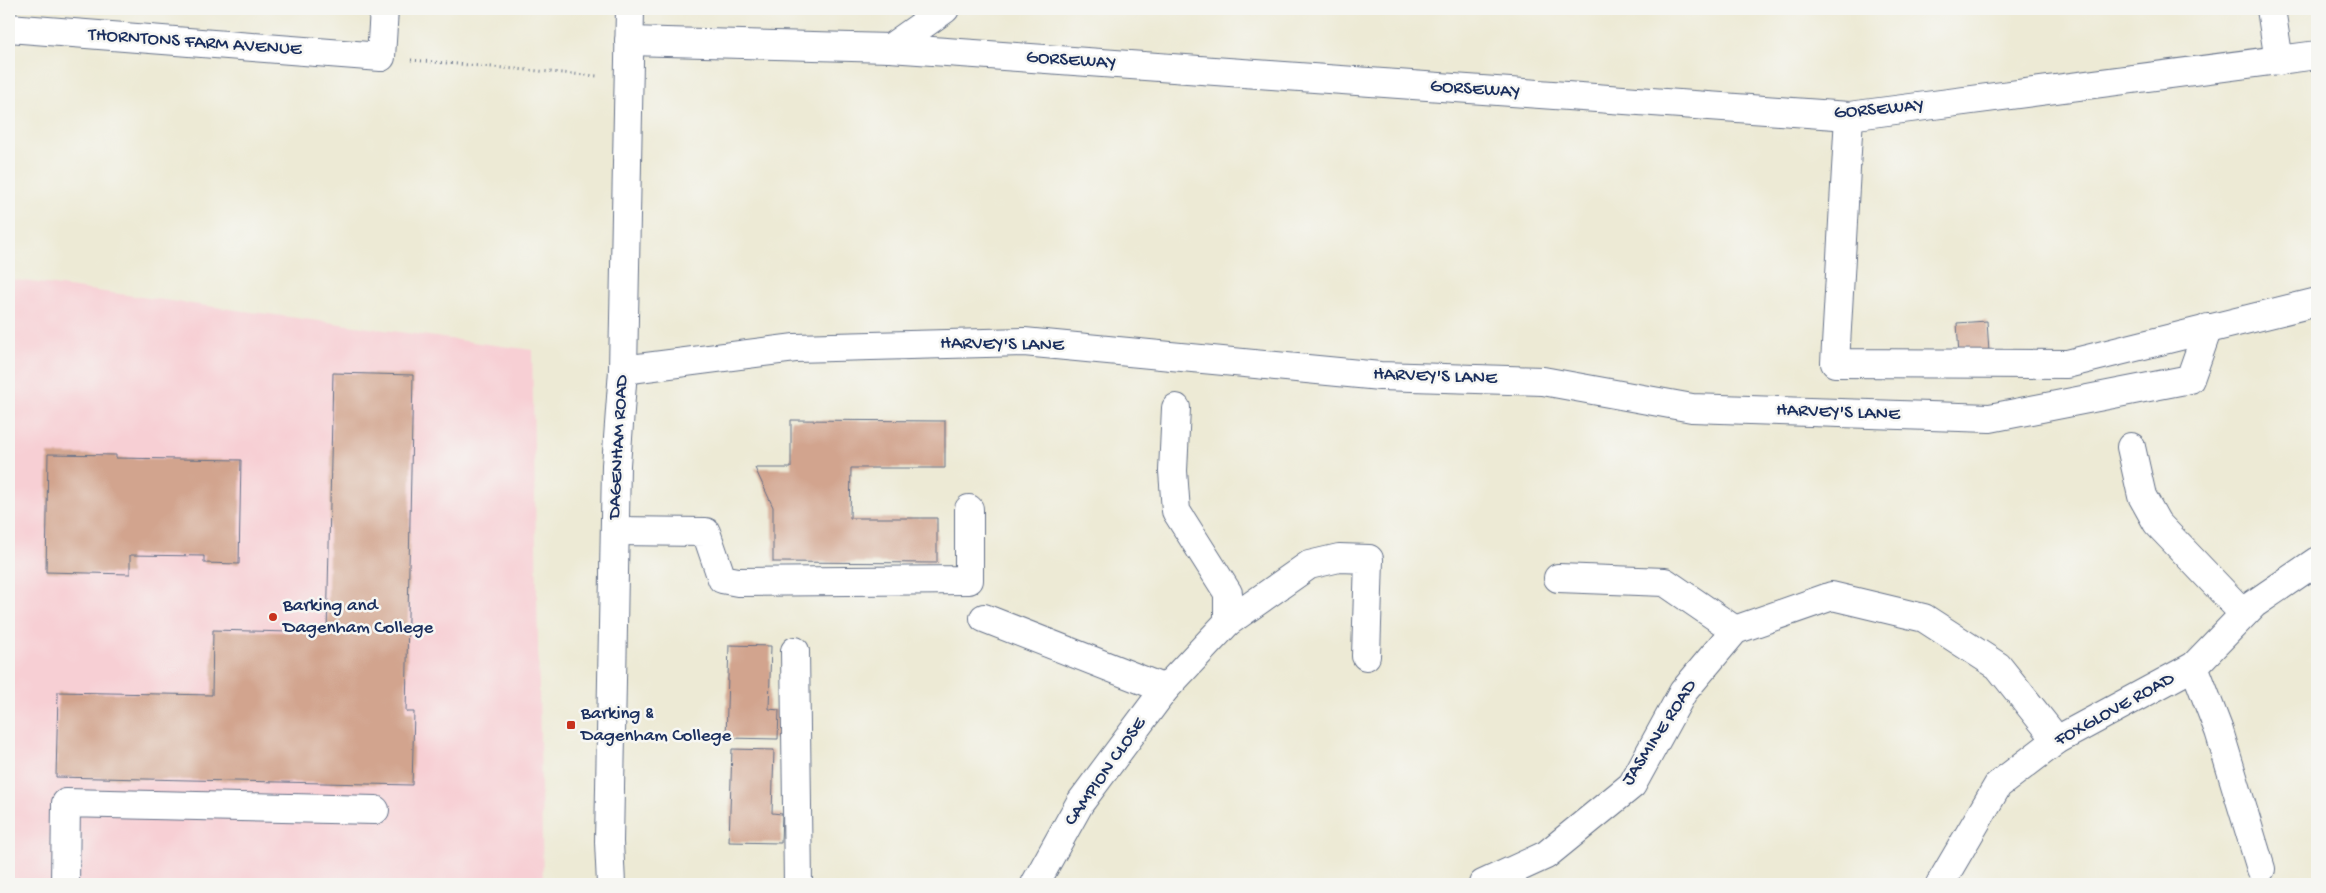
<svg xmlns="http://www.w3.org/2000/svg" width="2326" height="893" viewBox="0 0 2326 893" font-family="'Gochi Hand',sans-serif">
	<rect width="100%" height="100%" fill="#f6f6f2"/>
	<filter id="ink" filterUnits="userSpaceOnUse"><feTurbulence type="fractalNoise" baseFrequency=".02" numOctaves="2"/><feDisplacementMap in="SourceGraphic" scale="10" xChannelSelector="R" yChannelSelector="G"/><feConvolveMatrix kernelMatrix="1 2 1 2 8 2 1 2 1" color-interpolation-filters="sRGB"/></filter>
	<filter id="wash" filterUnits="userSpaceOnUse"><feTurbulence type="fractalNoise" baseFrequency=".0096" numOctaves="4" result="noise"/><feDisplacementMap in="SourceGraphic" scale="20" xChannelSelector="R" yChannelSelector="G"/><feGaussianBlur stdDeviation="1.12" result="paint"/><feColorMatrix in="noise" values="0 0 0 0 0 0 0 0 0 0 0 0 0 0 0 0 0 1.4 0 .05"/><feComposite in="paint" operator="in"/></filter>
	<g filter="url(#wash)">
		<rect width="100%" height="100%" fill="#edead5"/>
		<polygon fill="#f7cfd4" points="9,279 532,350 543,884 9,884"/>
		<g id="blocks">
			<g fill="#d2a48e">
				<polygon points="1987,321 1989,352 1959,355 1957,323"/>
				<polygon points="333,373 413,375 406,712 414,712 412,785 56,777 58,692 212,695 213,630 327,633"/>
				<polygon points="791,420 945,421 945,468 851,468 850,518 937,518 937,563 773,562 773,507 755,468 791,468"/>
				<polygon points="48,454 116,455 116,458 241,460 239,564 204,563 204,556 130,555 130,574 46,572"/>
				<polygon points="729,645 771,646 769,709 779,710 778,739 726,738"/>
				<polygon points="732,749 774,750 772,813 782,814 781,843 729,842"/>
			</g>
		</g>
	</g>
	<g filter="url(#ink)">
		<use href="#blocks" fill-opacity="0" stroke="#647088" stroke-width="1"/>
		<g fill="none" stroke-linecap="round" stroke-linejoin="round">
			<g stroke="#647088" stroke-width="30">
				<g id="minor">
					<polyline points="2271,9 2279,61"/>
					<polyline points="9,28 381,57 384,9"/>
					<polyline points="629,41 890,48 1849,116 2317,55"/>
					<polyline points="890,48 945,9"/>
					<polyline points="1849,116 1835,363 2067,364 2317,302"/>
					<polyline points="623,370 795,348 1024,342 1380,376 1543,381 1692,408 1990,418 2190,379 2208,328"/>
					<polyline points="1176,408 1173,471 1176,511 1228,593 1228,622"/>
					<polyline points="2131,447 2142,496 2157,523 2244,614"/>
					<polyline points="615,531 706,532 722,579 738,582 969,580 969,509"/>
					<polyline points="1558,578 1665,582 1735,630"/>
					<polyline points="984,618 1165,689"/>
					<polyline points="795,651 798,884"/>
					<polyline points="2194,666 2219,731 2261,869"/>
					<polyline points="65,884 66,803 375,810"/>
					<polyline points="611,884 609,842 616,465 623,370 630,9"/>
					<polyline points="1035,884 1080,803 1165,689 1228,622 1309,565 1339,558 1369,559 1366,656"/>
					<polyline points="1483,884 1546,855 1632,785 1683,692 1735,630 1832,596 1924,618 1998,666 2057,740"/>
					<polyline points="1940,884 1998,785 2057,740 2194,666 2254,604 2317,561"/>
				</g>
			</g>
			<polyline stroke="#647088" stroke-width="3" stroke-dasharray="1 4" stroke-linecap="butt" points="411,60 597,76"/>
			<use href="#minor" stroke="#fff" stroke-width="28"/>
		</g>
	</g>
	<g fill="#c8321e" stroke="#f6f6f2" stroke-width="2">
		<circle cx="273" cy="617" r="5"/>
		<rect x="566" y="720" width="10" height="10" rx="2.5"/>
	</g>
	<g text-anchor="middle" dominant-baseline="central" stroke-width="5" stroke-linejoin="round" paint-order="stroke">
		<g font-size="19" fill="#1b2f5e" stroke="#f6f6f2">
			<text transform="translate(195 43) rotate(4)">THORNTONS FARM AVENUE</text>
			<text transform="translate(1071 61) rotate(4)">GORSEWAY</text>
			<text transform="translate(1475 90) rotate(4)">GORSEWAY</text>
			<text transform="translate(1879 110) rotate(-5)">GORSEWAY</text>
			<text transform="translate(1002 345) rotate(1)">HARVEY'S LANE</text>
			<text transform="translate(1435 377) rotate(2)">HARVEY'S LANE</text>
			<text transform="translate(1838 413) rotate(2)">HARVEY'S LANE</text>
			<text transform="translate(619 447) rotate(-87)">DAGENHAM ROAD</text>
			<text transform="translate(2115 710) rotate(-29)">FOXGLOVE ROAD</text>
			<text transform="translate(1660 733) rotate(-57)">JASMINE ROAD</text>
			<text transform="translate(1106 772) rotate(-55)">CAMPION CLOSE</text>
		</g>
		<g font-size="19" fill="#1b2f5e" stroke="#f6f6f2" text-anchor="start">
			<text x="283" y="606">Barking and<tspan x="283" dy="22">Dagenham College</tspan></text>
			<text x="581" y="714">Barking &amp;<tspan x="581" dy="22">Dagenham College</tspan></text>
		</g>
	</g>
	<rect width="2326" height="893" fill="none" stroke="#f6f6f2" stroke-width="30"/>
</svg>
